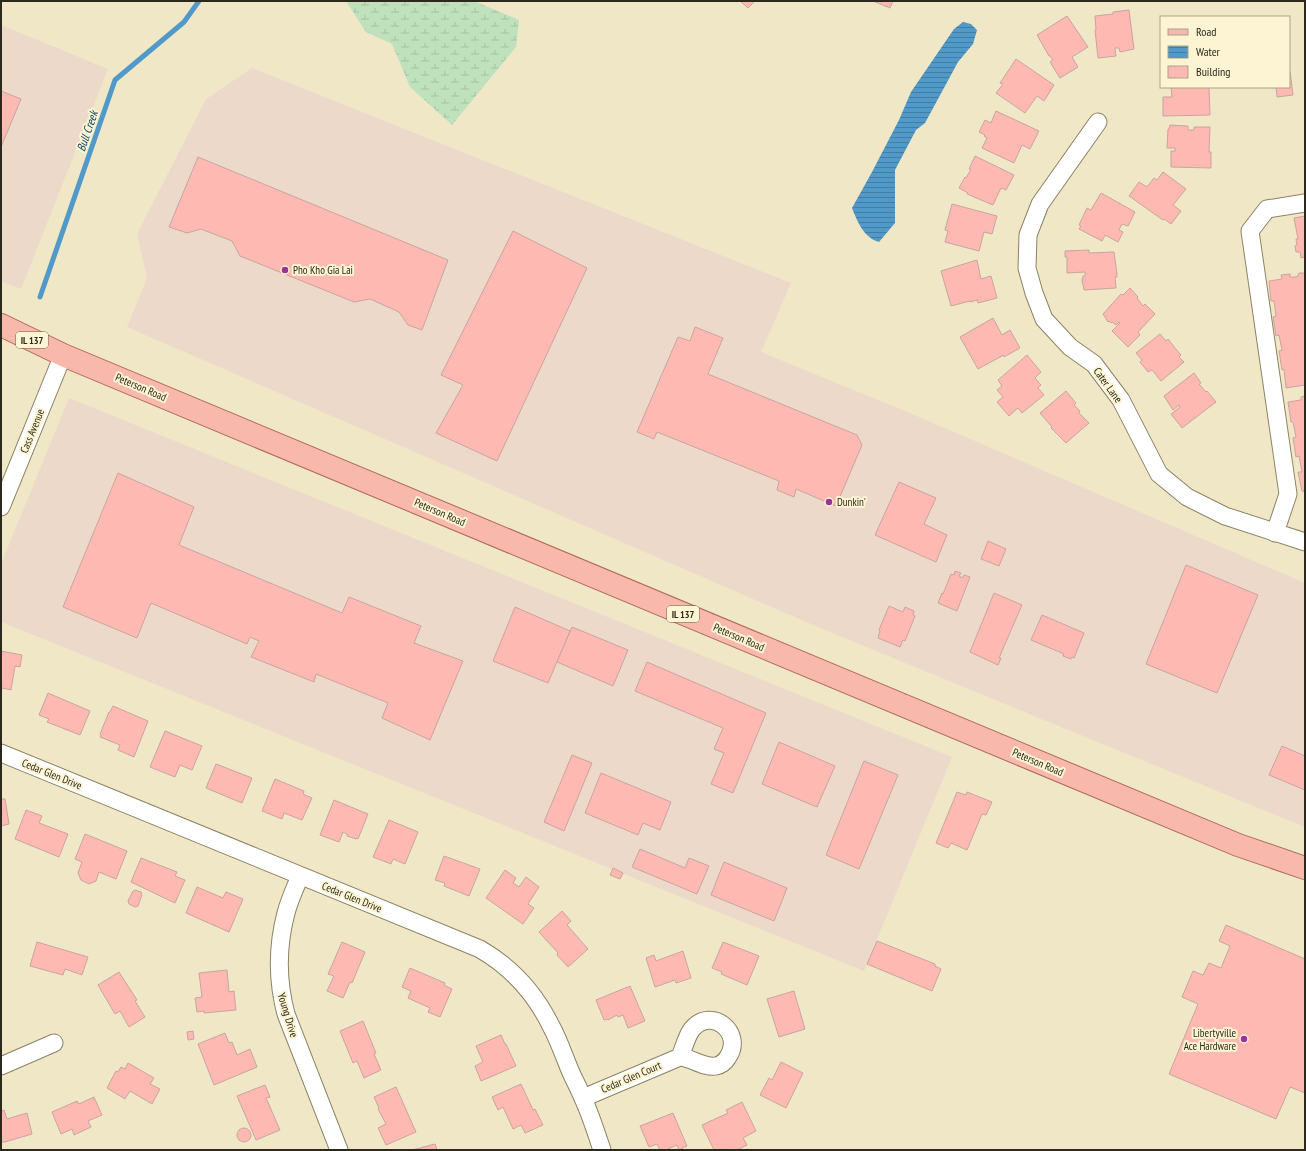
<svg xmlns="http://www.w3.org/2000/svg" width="1306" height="1151" viewBox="0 0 1306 1151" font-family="'PT Sans Narrow',sans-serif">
	<defs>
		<pattern id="wetland-marsh" width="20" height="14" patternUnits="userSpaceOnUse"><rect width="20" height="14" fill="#bfe2bd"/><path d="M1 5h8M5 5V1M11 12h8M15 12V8" fill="none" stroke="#a4c2a2"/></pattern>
		<pattern id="water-rules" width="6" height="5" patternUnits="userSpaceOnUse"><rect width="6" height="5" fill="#5199c8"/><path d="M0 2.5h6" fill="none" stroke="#437da2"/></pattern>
	</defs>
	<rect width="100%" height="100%" fill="#f0e7c6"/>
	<g fill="#edd9ca">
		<polygon points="1,25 108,69 21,289 1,281"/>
		<polygon points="252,68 791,283 761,352 905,411 1305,583 1305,827 820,628 127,327 147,278 137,234 206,99"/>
		<polygon points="69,398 952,757 864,971 1,622 1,564"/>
	</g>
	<polygon fill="url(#wetland-marsh)" points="346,1 474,1 519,20 516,47 452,125 410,87 392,44 366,32"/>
	<path fill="url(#water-rules)" d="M963,22L971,24L977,30L973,44L958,62L925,123L916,130L895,170V223L879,242C864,238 857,221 852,208L872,172L899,120L911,92L954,29Z"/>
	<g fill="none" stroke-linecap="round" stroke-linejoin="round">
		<polyline stroke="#5199c8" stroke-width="5" points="40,297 115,80 184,22 199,1"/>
	</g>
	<g fill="#fdb9b2" stroke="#caa4a1">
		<polygon points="740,1 755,1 748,8"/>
		<polygon points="873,1 893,1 890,8"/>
		<polygon points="1129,10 1134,49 1120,52 1119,48 1115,48 1116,56 1098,58 1095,30 1096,30 1095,16 1113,14 1113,12"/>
		<polygon points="1067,16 1088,47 1072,57 1078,67 1060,78 1050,62 1053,60 1050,56 1049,56 1037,35"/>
		<polygon points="1016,59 1054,85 1044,101 1037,96 1025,113 996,93 1003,84 1000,83"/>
		<polygon points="1289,71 1290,71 1293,95 1277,97 1276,87 1289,87"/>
		<polygon points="1171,87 1209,87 1210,115 1163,116 1163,97 1172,97"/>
		<polygon points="1,91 21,99 1,147"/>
		<polygon points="996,111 1039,131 1030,149 1022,145 1014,163 982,148 987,138 984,136 985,135 979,132 985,120 991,123"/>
		<polygon points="1170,125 1188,126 1188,130 1194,130 1194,127 1210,127 1209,152 1211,152 1211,168 1171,167 1171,151 1175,151 1175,148 1167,148 1168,129 1169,129"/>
		<polygon points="975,156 1014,175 1006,190 1001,188 993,205 967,194 968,193 959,188 965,177 966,178 971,169 969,169"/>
		<polygon points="198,157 448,260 422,330 408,325 399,312 370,299 354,302 240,256 232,241 201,229 187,233 169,227"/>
		<polygon points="1163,172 1186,189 1173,205 1181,211 1171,224 1164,219 1163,220 1129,196 1139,182 1147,187 1154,178 1157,180"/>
		<polygon points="1101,193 1135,212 1128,226 1122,224 1119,230 1123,232 1118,242 1105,235 1102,241 1079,229 1081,226 1079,225 1087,208 1091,210"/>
		<polygon points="952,204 997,216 992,234 984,232 979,251 945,242 948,231 945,230"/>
		<polygon points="1305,216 1305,257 1301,258 1300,252 1296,252 1295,246 1297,245 1296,239 1298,239 1294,218"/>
		<polygon points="513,231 587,268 497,461 436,433 463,385 441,375"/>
		<polygon points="1089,250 1089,253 1114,252 1117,274 1117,277 1115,277 1116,288 1084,290 1082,280 1083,276 1085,276 1085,272 1067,273 1067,257 1065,257 1065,251"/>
		<polygon points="977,260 981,279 991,276 997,298 978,303 977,299 977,300 970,302 970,301 951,306 941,271"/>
		<polygon points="1299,273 1305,273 1305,385 1286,388 1284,369 1282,370 1279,351 1282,350 1279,335 1276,336 1273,317 1276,316 1274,301 1271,301 1269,281 1282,279 1281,275 1290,274 1290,277 1297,277"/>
		<polygon points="1130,288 1138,297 1137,298 1143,306 1145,304 1155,314 1138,332 1140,335 1128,347 1112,331 1120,323 1119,322 1116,325 1112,322 1111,323 1109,321 1108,322 1103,314 1121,294 1123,295"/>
		<polygon points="993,318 1002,335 1010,330 1020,348 1004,357 1003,355 1002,356 978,369 960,337"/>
		<polygon points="695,327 723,338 708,374 857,435 862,445 836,506 796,489 794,497 777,490 779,481 657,432 654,439 637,432 678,337 690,341"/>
		<polygon points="1160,334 1166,341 1168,339 1175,348 1181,355 1179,357 1184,362 1161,381 1152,370 1148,372 1140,362 1142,360 1136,353"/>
		<polygon points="1027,355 1041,372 1035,378 1041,385 1038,388 1044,395 1022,413 1018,408 1009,416 997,402 1003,397 997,390 1002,386 998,380"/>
		<polygon points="1194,373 1201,383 1199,384 1206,392 1207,391 1216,402 1182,428 1171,414 1180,407 1179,405 1173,410 1164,396"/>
		<polygon points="1066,391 1076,403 1074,405 1080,411 1079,413 1089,423 1066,443 1051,428 1052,427 1040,413"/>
		<polygon points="1305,396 1305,496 1304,491 1302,491 1298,472 1302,472 1299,456 1296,457 1293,438 1296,437 1293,422 1291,422 1288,402 1301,400 1301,397"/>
		<polygon points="118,473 194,507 179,545 342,613 349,597 421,626 414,643 463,661 430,740 382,718 388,703 316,674 314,682 251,657 259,641 250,637 247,644 151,603 137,638 63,607"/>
		<polygon points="899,482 936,498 924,524 947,535 936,562 875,535"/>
		<polygon points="988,541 1006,549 999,566 981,559"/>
		<polygon points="1186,565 1258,595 1217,693 1146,664"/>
		<polygon points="955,571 961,573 959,576 963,578 964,575 970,577 957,611 938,603 942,593 943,594 951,574 954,575"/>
		<polygon points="994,593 1022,605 999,658 1001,658 998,665 970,652"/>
		<polygon points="889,606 903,612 905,607 914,611 913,615 915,616 905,641 903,640 900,647 878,638 880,631 879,630"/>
		<polygon points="515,607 570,631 548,683 493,661"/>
		<polygon points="1042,615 1084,633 1074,658 1072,657 1071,659 1063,656 1064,654 1031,640"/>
		<polygon points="572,627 628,650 613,686 557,662"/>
		<polygon points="1,651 22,655 20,667 15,666 11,690 2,688 1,695"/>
		<polygon points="647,662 766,713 733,793 711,784 724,753 714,749 723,728 635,691"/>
		<polygon points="48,693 90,711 80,735 47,722 49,719 39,715"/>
		<polygon points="113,706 148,721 134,757 118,750 120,745 100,737 101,735 100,734 109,712 110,712"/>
		<polygon points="165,731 202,746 192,770 180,765 175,777 150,767"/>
		<polygon points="779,742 835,766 817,807 762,784"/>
		<polygon points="1282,746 1305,756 1305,790 1269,775"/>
		<polygon points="572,755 592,763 564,831 544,822"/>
		<polygon points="864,761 898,775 859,869 826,855"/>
		<polygon points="216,764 252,778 242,803 206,788"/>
		<polygon points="601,773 671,802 660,830 643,823 638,835 585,813"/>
		<polygon points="275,779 304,791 303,794 312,798 302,820 284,813 282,819 262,811"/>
		<polygon points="957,792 966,795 967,792 992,802 986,815 982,814 967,850 951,843 948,848 936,843"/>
		<polygon points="1,799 5,799 9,824 1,826"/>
		<polygon points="334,800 368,814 358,839 356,838 356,839 347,836 347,834 343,832 339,842 320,835"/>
		<polygon points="26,810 42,816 39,823 68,834 59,857 15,839"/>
		<polygon points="389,820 418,832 405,864 393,859 391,864 373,857"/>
		<polygon points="85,834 127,851 116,879 99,872 96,881 89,884 81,880 78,873 82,862 75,859"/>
		<polygon points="640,849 685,868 689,858 709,866 697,894 632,867"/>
		<polygon points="444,856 480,869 469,896 444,886 445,883 435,880"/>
		<polygon points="141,858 177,872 175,876 185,880 175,903 131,882"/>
		<polygon points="724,862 787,888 774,921 711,895"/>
		<polygon points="613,868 623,873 620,879 610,875"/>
		<polygon points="505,870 516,878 513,883 519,887 526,877 539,887 528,904 534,908 523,924 486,898"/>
		<polygon points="197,887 223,898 226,892 243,899 229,932 186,913"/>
		<polygon points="135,890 141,892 142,895 138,906 135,907 129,904 128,901 133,891"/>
		<polygon points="562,911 571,921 567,925 588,949 568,967 557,955 558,953 539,932"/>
		<polygon points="1226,925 1305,959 1305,1093 1290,1087 1276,1119 1169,1074 1198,1004 1182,997 1193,971 1203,975 1209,963 1221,968 1230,946 1219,941"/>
		<polygon points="877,941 935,964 935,966 941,969 932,991 867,964"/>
		<polygon points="37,942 88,957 82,975 65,969 63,975 30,966"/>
		<polygon points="342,942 365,952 352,983 350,982 343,998 327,991 334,976 328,974"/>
		<polygon points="723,942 759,956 747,985 721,974 722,972 712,968"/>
		<polygon points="683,951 691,978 676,983 675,980 655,987 646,958 654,955 656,961"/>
		<polygon points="410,968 445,983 444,985 452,989 440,1017 428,1012 430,1008 408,998 411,991 402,987"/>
		<polygon points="227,970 229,992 234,991 236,1010 204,1013 204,1011 197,1012 195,998 202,997 199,973"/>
		<polygon points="119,972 137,1000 135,1001 145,1017 129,1027 120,1011 115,1014 98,985"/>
		<polygon points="630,986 645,1021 628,1028 623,1015 618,1017 617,1015 608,1020 608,1019 604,1020 596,1000"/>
		<polygon points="794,991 805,1029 779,1037 767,999"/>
		<polygon points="363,1021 376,1053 374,1054 381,1070 364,1078 357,1061 353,1063 340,1031"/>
		<polygon points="193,1031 194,1039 188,1040 187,1032"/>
		<polygon points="225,1033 229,1043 232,1042 237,1055 250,1049 257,1067 214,1085 198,1044"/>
		<polygon points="501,1035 505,1044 506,1044 516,1066 481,1081 475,1066 483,1062 476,1046"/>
		<polygon points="781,1062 803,1073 786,1108 760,1095 769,1078 772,1080"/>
		<polygon points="128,1063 154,1078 150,1084 160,1089 152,1104 130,1091 125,1099 107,1088 116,1071 118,1072 121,1067 125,1069"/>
		<polygon points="521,1084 533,1110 535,1109 543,1125 525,1133 521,1125 513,1129 503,1107 498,1110 492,1097"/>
		<polygon points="265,1085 270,1097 266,1098 280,1130 256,1140 237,1096"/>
		<polygon points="396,1087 416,1132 386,1145 378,1128 386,1124 378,1109 379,1108 374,1097"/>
		<polygon points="94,1097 102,1115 88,1121 91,1127 74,1135 72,1129 61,1134 52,1112 77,1101 79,1104"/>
		<polygon points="742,1102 756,1131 743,1138 747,1145 737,1150 726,1150 725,1149 722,1150 714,1150 702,1125 728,1113 726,1110"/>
		<polygon points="4,1110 7,1119 27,1113 32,1134 5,1142 1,1142 1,1111"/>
		<polygon points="673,1113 687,1146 679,1150 677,1145 666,1150 660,1150 657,1144 649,1147 640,1126"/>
		<circle cx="244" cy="1135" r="7"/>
		<polygon points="435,1144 437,1150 411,1150 416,1149"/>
	</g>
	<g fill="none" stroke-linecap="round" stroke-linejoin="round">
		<g stroke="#8b8365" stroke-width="19">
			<g id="minor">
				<polyline points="1098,122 1040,204 1028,235 1027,268 1034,293 1044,319 1070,347 1094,364 1121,400 1159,474 1187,497 1225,516 1305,542"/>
				<polyline points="1,507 63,355"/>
				<polyline points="1275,533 1288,494 1250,231 1267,209 1305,203"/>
				<path d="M1,753L480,949C511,967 535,993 551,1026C560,1042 565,1060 573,1077C576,1083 579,1089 582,1096C590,1113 596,1132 602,1150"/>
				<path d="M300,876C295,888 289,901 286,913C277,947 277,980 286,1014L339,1150"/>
				<polyline points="1,1066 54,1043"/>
				<path d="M583,1098L680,1057C692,1058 704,1068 716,1066C721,1065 725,1062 728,1057C744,1033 712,1006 692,1029C686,1037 684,1048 680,1057"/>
			</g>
		</g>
		<g stroke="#ae6856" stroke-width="24">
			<polyline id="primary" points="1,325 63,355 1238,845 1305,868"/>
		</g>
		<use href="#minor" stroke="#fff" stroke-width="17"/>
		<use href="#primary" stroke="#f8b9ac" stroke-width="22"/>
	</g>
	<g fill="#96349b" stroke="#fdf4d3" stroke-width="1.5">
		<circle cx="285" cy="270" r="4"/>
		<circle cx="829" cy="502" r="4"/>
		<circle cx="1244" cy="1039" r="4"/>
	</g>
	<g text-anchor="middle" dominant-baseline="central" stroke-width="4" stroke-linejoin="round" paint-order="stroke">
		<g fill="#fdf4d3" stroke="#6b6653" stroke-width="1">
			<rect x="16" y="332" width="32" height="16" rx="3"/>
			<rect x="667" y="606" width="32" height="16" rx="3"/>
		</g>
		<g font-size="10" font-weight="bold" fill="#2c291c">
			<text x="32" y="340">IL 137</text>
			<text x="683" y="614">IL 137</text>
		</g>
		<g font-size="11" fill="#2c291c" stroke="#fdf4d3" text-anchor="start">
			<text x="293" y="270">Pho Kho Gia Lai</text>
			<text x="837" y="502">Dunkin'</text>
			<text x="1236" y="1033" text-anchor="end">Libertyville<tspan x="1236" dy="13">Ace Hardware</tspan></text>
		</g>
		<g font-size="11" fill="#2c291c" stroke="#fdf4d3">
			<text transform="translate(1108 385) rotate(54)">Cater Lane</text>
			<text transform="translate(141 387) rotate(23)">Peterson Road</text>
			<text transform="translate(32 431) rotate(-68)">Cass Avenue</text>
			<text transform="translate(440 512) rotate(23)">Peterson Road</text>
			<text transform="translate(739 637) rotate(23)">Peterson Road</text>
			<text transform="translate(1038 762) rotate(23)">Peterson Road</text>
			<text transform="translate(52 774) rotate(22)">Cedar Glen Drive</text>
			<text transform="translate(352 897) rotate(22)">Cedar Glen Drive</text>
			<text transform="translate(288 1015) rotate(73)">Young Drive</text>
			<text transform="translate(631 1077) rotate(-23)">Cedar Glen Court</text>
		</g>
		<g font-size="12" font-style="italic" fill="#074363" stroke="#fdf4d3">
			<text transform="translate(87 131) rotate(-71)">Bull Creek</text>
		</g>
	</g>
	<rect width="1306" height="1151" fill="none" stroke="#2c291c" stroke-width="4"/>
	<rect x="1160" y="16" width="130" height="72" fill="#fdf4d3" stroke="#a9a38a"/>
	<rect x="1168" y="29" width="20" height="6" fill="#f8b9ac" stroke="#a9a38a"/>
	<text x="1196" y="36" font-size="12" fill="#2c291c">Road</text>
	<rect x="1168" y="46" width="20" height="12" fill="url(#water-rules)" stroke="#a9a38a"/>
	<text x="1196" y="56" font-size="12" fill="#2c291c">Water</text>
	<rect x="1168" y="66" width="20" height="12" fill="#fdb9b2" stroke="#a9a38a"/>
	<text x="1196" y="76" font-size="12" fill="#2c291c">Building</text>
</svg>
